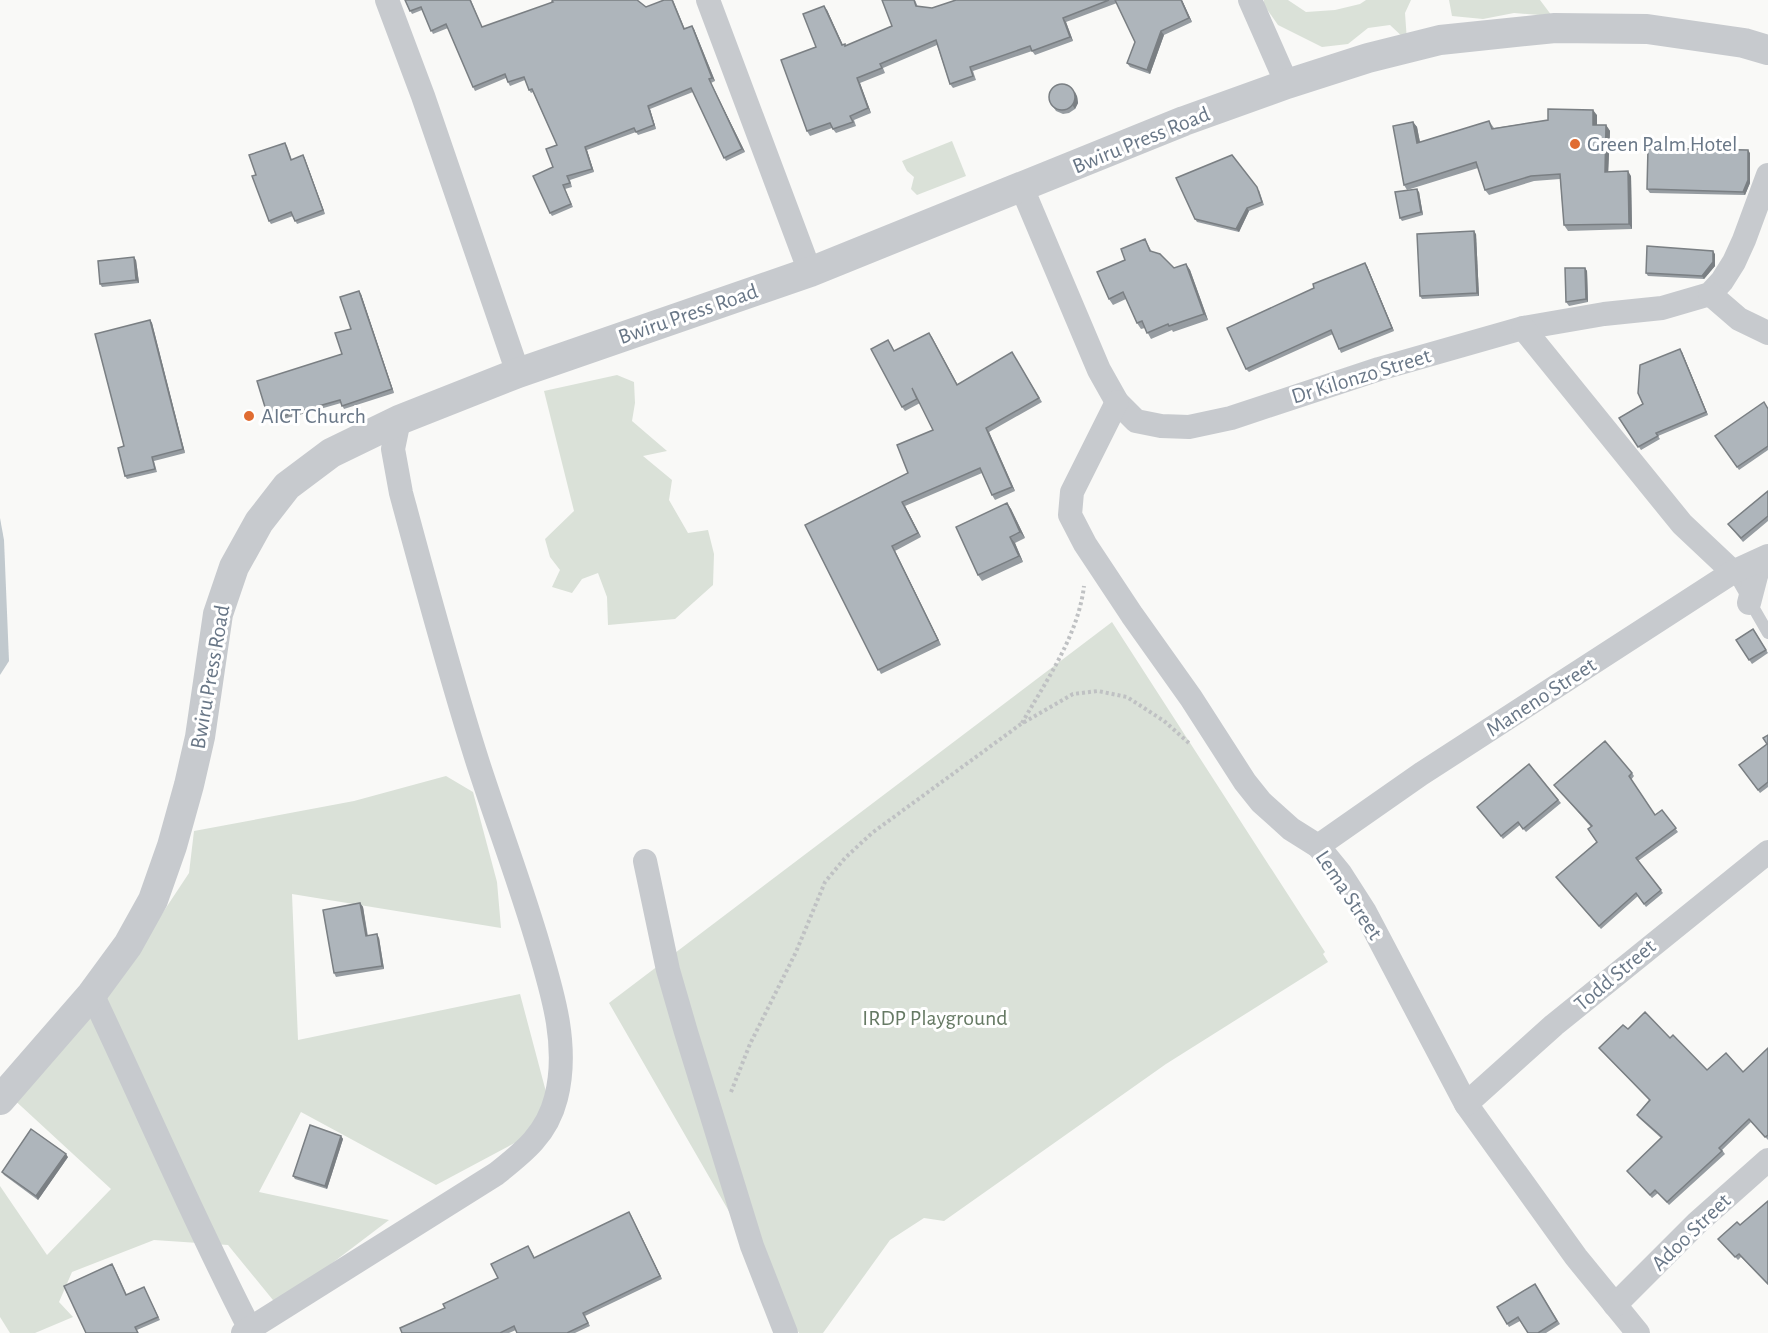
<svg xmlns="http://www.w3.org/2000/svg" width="1768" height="1333" viewBox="0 0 1768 1333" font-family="'Alegreya Sans',sans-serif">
	<rect width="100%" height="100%" fill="#f9f9f7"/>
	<g fill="#dae1d8">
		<polygon points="1264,0 1288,0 1306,12 1335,10 1360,4 1366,0 1411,0 1405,13 1407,41 1390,25 1368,28 1348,44 1322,47 1278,25 1264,5"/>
		<polygon points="1449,0 1540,0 1552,16 1514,13 1483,19 1452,16"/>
		<polygon points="952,141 966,176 917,195 911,189 914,177 907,171 902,161"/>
		<polygon points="617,375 634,382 635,403 632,421 667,451 643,456 672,480 669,500 688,533 708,530 714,554 713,585 675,619 608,625 607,597 598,573 582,579 572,593 552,587 560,570 550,557 545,539 574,511 544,391"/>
		<polygon points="1112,622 1325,952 1323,954 1328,962 1166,1064 944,1221 924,1218 890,1240 823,1333 799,1333 609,1003"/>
		<polygon points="446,776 473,792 497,882 501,928 292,894 298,1040 520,994 554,1122 436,1185 301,1112 259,1192 389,1220 277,1305 228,1245 154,1240 72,1272 59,1302 73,1317 35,1333 10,1333 0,1317 0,1186 47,1255 111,1189 9,1095 144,941 189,873 194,831 354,801"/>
	</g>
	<polygon fill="#c1c9ce" points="0,518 4,540 9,661 0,675"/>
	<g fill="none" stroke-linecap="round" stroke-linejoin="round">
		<g stroke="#bfc1c3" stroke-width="4" stroke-dasharray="3 3" stroke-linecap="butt">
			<path d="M1022,723C1046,681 1078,636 1084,586"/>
			<polyline points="731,1092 750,1044 796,952 825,882 845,858 872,833 1021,724 1073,694 1098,691 1127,697 1164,721 1190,744"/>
		</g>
		<polyline stroke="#c7cace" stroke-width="12" points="1733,572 1768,633"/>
		<g stroke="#c7cace" stroke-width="24">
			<polyline points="387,0 423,96 518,373"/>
			<polyline points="708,0 810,272"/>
			<polyline points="1250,0 1287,84"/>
			<polyline points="1022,188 1099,370 1117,402 1136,421 1161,426 1189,427 1231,418 1379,369 1523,328 1604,314 1662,308 1710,294 1722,281 1734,262 1744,240 1768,175"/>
			<polyline points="1710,294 1739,319 1768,333"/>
			<polyline points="1523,328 1682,524 1733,572"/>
			<polyline points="1117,402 1072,492 1070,515 1085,544 1132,615 1191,698 1245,782 1261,802 1291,829 1318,846 1340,873 1365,912 1466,1104 1576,1257 1638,1333"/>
			<polyline points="1749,603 1757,572 1768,562"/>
			<polyline points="1318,846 1421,774 1733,572 1768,556"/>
			<polyline points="645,861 668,970 686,1032 752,1246 786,1333"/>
			<path d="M92,994C145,1105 193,1219 250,1329"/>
			<polyline points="1466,1104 1554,1025 1768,852"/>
			<polyline points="1615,1305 1697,1223 1768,1160"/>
			<path d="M243,1333L496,1174C524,1152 547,1134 556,1098C570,1044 551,988 536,937C518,877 496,819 477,760C449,672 425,582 401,493L393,449L399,420"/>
		</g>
		<polyline stroke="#c7cace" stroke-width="30" points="0,1100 92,994 128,945 153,900 172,846 189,785 200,737 218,614 234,567 259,522 287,486 331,453 399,420 518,373 810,272 1184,121 1287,84 1368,58 1440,40 1555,28 1647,29 1744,43 1768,50"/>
	</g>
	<g fill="#969ca1">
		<polygon points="405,0 471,0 482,27 646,7 685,28 692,26 694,29 715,81 711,83 745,152 726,161 693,92 650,109 656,129 638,135 636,132 587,150 594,172 570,180 572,187 565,189 573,207 552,216 550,213 553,167 557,145 533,92 531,93 529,90 525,80 510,86 506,78 475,91 473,87 448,28 433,34 422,10 412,14"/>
		<polygon points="882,0 915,0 918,7 932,8 956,0 1182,0 1192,22 1164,35 1150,74 1130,67 1127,63 1135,42 1117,3 1066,22 1073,41 1035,55 1032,51 973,71 976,80 953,88 950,84 937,45 883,68 885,73 860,83 871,113 854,120 856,126 836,133 832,128 810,136 807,131 816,47 827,10 843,45 846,46 892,26"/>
		<polygon points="1077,96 1078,103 1075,109 1069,113 1063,114 1056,111 1050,102"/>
		<polygon points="1597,115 1597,125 1606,125 1610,131 1608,172 1631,176 1632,229 1568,231 1564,225 1560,179 1534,181 1489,195 1485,190 1478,168 1407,190 1404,185 1413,122 1417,127 1420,142 1489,121 1494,128 1548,120"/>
		<polygon points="285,143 287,146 292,160 303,155 305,159 325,214 297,224 293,216 271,224 269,221 256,175"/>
		<polygon points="1750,153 1750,183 1745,195 1650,193 1647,189"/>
		<polygon points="1259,190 1264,205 1249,211 1239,232 1197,222 1195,219"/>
		<polygon points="1419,192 1423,215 1402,221 1400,218"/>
		<polygon points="1476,234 1479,296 1422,299 1420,296"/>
		<polygon points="1145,239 1152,252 1174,268 1186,264 1190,270 1208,320 1173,332 1172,330 1151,339 1145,328 1141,329 1137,323 1126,299 1113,305 1109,299 1125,260"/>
		<polygon points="1715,254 1715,266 1704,279 1648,276 1646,273"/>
		<polygon points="136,260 139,283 102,287 100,284"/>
		<polygon points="1365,263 1367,266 1394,331 1341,353 1333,334 1249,372 1246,369 1314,288"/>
		<polygon points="1585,268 1587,271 1588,302 1569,306 1566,302"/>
		<polygon points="361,294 394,393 344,409 341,403 271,423 269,420 342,354"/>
		<polygon points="150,320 152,323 185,453 154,461 157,472 127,479 125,476 124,446"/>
		<polygon points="929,333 957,384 1015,357 1042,402 989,432 1015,491 995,500 992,495 982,473 905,506 921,537 895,551 941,645 881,674 805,525 908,473 933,430 920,403 905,411 902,407 891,344 894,351"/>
		<polygon points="1682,352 1708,415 1658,436 1660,439 1641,450 1619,418 1643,404"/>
		<polygon points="1768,409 1768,450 1739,470 1715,436"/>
		<polygon points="1768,491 1768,521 1743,542 1728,524"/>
		<polygon points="1007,503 1011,509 1025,538 1015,543 1023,562 982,581 978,575"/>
		<polygon points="1753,629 1768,653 1752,664 1736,640"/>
		<polygon points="1768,735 1768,787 1760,793 1739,765 1767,744"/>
		<polygon points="1529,764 1561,803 1526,832 1520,825 1503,839 1477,807"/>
		<polygon points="1632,773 1634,776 1631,780 1655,815 1662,810 1678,832 1638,861 1663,893 1646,907 1638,896 1601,929 1559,881 1597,842 1591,827 1557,788"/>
		<polygon points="360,903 363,907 368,936 379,938 384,969 336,977 334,973"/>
		<polygon points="1628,1029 1670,1038 1707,1070 1743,1072 1768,1048 1768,1140 1751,1122 1722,1150 1725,1154 1669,1205 1658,1193 1652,1198 1627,1171 1661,1138 1639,1118 1637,1115 1649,1100 1599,1048"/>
		<polygon points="341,1136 343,1139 327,1189 295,1179 293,1176"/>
		<polygon points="68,1157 38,1200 4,1175 2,1172"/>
		<polygon points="1768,1201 1768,1285 1741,1257 1738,1260 1718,1239 1740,1225"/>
		<polygon points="629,1212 662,1279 585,1316 590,1326 575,1333 517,1333 516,1330 509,1333 402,1333 498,1278 530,1249 535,1258"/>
		<polygon points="114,1267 127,1295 144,1287 160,1320 137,1330 86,1333"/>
		<polygon points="1535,1284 1560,1324 1546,1333 1528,1333 1520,1321 1509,1327 1497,1307"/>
	</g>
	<g fill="#7a7f83">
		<polygon points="672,0 673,0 686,32 684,29"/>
		<polygon points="1181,0 1182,0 1192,22 1189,18"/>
		<polygon points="824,6 827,10 845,50 842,45"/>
		<polygon points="1063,18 1066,22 1073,41 1070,37"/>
		<polygon points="692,26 694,29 715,81 712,78"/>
		<polygon points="1161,31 1164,35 1150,74 1147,70"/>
		<polygon points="857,78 860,83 871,113 868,108"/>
		<polygon points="709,79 711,83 745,152 742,149"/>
		<polygon points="1075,92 1077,96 1078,103 1075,109 1073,106"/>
		<polygon points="648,106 650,109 656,129 654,125"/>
		<polygon points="1593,110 1597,115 1597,130 1593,125"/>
		<polygon points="1413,122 1417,127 1421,148 1417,143"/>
		<polygon points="1606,125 1610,131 1608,177 1605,172"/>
		<polygon points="585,147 587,150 594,172 592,169"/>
		<polygon points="1748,150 1750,153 1750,183 1745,195 1743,192"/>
		<polygon points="303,155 305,159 325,214 323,210"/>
		<polygon points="1628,171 1631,176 1632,229 1629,224"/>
		<polygon points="1417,189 1419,192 1423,215 1421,212"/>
		<polygon points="1247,208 1249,211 1239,232 1236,229"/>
		<polygon points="1474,231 1476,234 1479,296 1477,293"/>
		<polygon points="1713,251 1715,254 1715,266 1704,279 1702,276"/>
		<polygon points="134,257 136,260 139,283 136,280"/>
		<polygon points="1365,263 1367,266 1394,331 1392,328"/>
		<polygon points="1186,264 1190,270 1208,320 1204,314"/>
		<polygon points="1585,268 1587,271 1588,302 1586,299"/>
		<polygon points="359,291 361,294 394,393 392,389"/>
		<polygon points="150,320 152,323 185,453 183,449"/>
		<polygon points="929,333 932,337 960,389 957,385"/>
		<polygon points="1680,349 1682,352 1708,415 1706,412"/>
		<polygon points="986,428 989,432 1015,491 1012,487"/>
		<polygon points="902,502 905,506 921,537 918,533"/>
		<polygon points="1007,503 1011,509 1025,538 1020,532"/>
		<polygon points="1010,537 1015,543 1023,562 1019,556"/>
		<polygon points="892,546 895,551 941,645 938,640"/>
		<polygon points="360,903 363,907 368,940 366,936"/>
		<polygon points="377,934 379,938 384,969 382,966"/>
		<polygon points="341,1136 343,1139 327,1189 325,1186"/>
		<polygon points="66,1154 68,1157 38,1200 36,1196"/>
		<polygon points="629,1212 631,1215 662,1279 660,1276"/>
	</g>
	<g fill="#aeb5bb" stroke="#7a7f83" stroke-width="1.5">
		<polygon points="405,0 470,0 482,27 553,2 552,1 553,0 637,0 646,7 664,0 672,0 684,29 692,26 712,78 709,79 742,149 724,158 691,88 648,106 654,125 636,132 634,128 585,147 592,169 567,176 570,183 563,185 571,204 550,213 533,176 553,167 546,149 557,145 532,89 529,90 524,77 508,82 505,74 473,87 446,24 431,31 421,7 410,11"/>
		<polygon points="882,0 914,0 916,6 932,8 956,0 1109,0 1063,18 1070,37 1032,51 1030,46 970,67 973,76 950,84 936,40 880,64 882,68 857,78 868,108 850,116 853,122 833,129 830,123 807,131 781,60 816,47 803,14 824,6 842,45 845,44 845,46 892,26"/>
		<polygon points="1115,0 1181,0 1189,18 1161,31 1147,70 1127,63 1135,42"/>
		<circle cx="1062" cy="97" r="13"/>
		<polygon points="1548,109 1593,110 1593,125 1606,125 1605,172 1628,171 1629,224 1564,225 1560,174 1531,176 1485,190 1476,162 1404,185 1393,126 1413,122 1417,143 1489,121 1492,129 1548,120"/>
		<polygon points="285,143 291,160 303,155 323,210 295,221 291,212 269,221 252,176 256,175 249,155"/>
		<polygon points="1648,148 1748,150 1748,180 1743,192 1647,189"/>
		<polygon points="1232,155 1257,187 1262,202 1247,208 1236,229 1195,219 1176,178"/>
		<polygon points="1417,189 1421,212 1400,218 1395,192"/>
		<polygon points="1474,231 1477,293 1420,296 1417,234"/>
		<polygon points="1145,239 1150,251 1160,254 1174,268 1186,264 1204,314 1169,326 1168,324 1147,333 1142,321 1137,323 1123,292 1109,299 1097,272 1125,260 1121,249"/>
		<polygon points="1647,246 1713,251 1713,262 1702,276 1646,273"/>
		<polygon points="134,257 136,280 100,284 98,261"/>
		<polygon points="1365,263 1392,328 1339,349 1331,330 1246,369 1227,328 1314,288 1313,284"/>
		<polygon points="1565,268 1585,268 1586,299 1566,302"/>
		<polygon points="359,291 392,389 342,406 340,400 269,420 257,381 342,354 335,333 351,329 340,297"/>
		<polygon points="150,320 183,449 152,457 155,469 125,476 118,448 124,446 95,334"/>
		<polygon points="929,333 957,385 1012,352 1039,398 986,428 1012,487 992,495 980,468 902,502 918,533 892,546 938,640 878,670 805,525 908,473 897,445 933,430 912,388 917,399 902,407 871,349 888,340 894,351"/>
		<polygon points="1680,349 1706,412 1656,433 1658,436 1638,447 1619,418 1643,404 1638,393 1640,365"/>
		<polygon points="1764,402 1768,409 1768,446 1737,467 1715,436"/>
		<polygon points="1768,491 1768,516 1741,538 1728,524"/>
		<polygon points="1007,503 1020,532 1010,537 1019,556 978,575 956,527"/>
		<polygon points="1753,629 1766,650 1749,660 1736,640"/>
		<polygon points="1768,735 1768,782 1758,790 1739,765 1767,744 1763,738"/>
		<polygon points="1605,741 1632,773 1629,776 1655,815 1662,810 1676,828 1636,858 1661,890 1644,904 1636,893 1599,926 1556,877 1597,842 1588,829 1592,826 1554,785"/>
		<polygon points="1529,764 1558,800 1523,829 1518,822 1501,836 1477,807"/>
		<polygon points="360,903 366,936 377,934 382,966 334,973 323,910"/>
		<polygon points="1645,1012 1670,1038 1673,1035 1707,1070 1726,1053 1743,1072 1768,1048 1768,1135 1765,1137 1749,1119 1719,1148 1722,1151 1667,1202 1655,1190 1650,1195 1627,1171 1662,1137 1637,1115 1650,1100 1599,1048 1623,1025 1628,1029"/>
		<polygon points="310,1125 341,1136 325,1186 293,1176"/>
		<polygon points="31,1129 66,1154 36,1196 2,1172"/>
		<polygon points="1768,1201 1768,1284 1739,1254 1735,1257 1718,1239 1737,1222 1740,1225"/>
		<polygon points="629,1212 660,1276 583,1313 588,1323 567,1333 517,1333 514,1326 500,1333 402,1333 400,1328 445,1308 443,1304 498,1278 491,1264 528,1246 534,1258"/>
		<polygon points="112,1264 126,1295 144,1287 158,1317 135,1327 138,1333 86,1333 64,1286"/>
		<polygon points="1535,1284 1557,1321 1538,1333 1528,1333 1518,1317 1507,1324 1497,1307"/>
	</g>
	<g fill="#e06c31" stroke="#fff" stroke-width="2">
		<circle cx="1575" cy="144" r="6"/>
		<circle cx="249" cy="416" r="6"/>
	</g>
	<g text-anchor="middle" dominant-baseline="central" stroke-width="6" stroke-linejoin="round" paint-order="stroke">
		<g font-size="22" fill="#697787" stroke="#fff">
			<text transform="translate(1141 140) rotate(-22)">Bwiru Press Road</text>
			<text transform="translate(688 314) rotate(-19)">Bwiru Press Road</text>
			<text transform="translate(1361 376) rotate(-17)">Dr Kilonzo Street</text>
			<text transform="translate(210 677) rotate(-80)">Bwiru Press Road</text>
			<text transform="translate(1541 697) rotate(-33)">Maneno Street</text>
			<text transform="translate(1349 895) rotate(56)">Lema Street</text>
			<text transform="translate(1615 975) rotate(-40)">Todd Street</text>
			<text transform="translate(1691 1232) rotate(-44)">Adoo Street</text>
		</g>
		<g font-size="22" fill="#697787" stroke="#fff" text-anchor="start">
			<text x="1587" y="144">Green Palm Hotel</text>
			<text x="261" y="416">AICT Church</text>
		</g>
		<g font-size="22" fill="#667a64" stroke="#fff">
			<text x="935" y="1018">IRDP Playground</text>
		</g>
	</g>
</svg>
